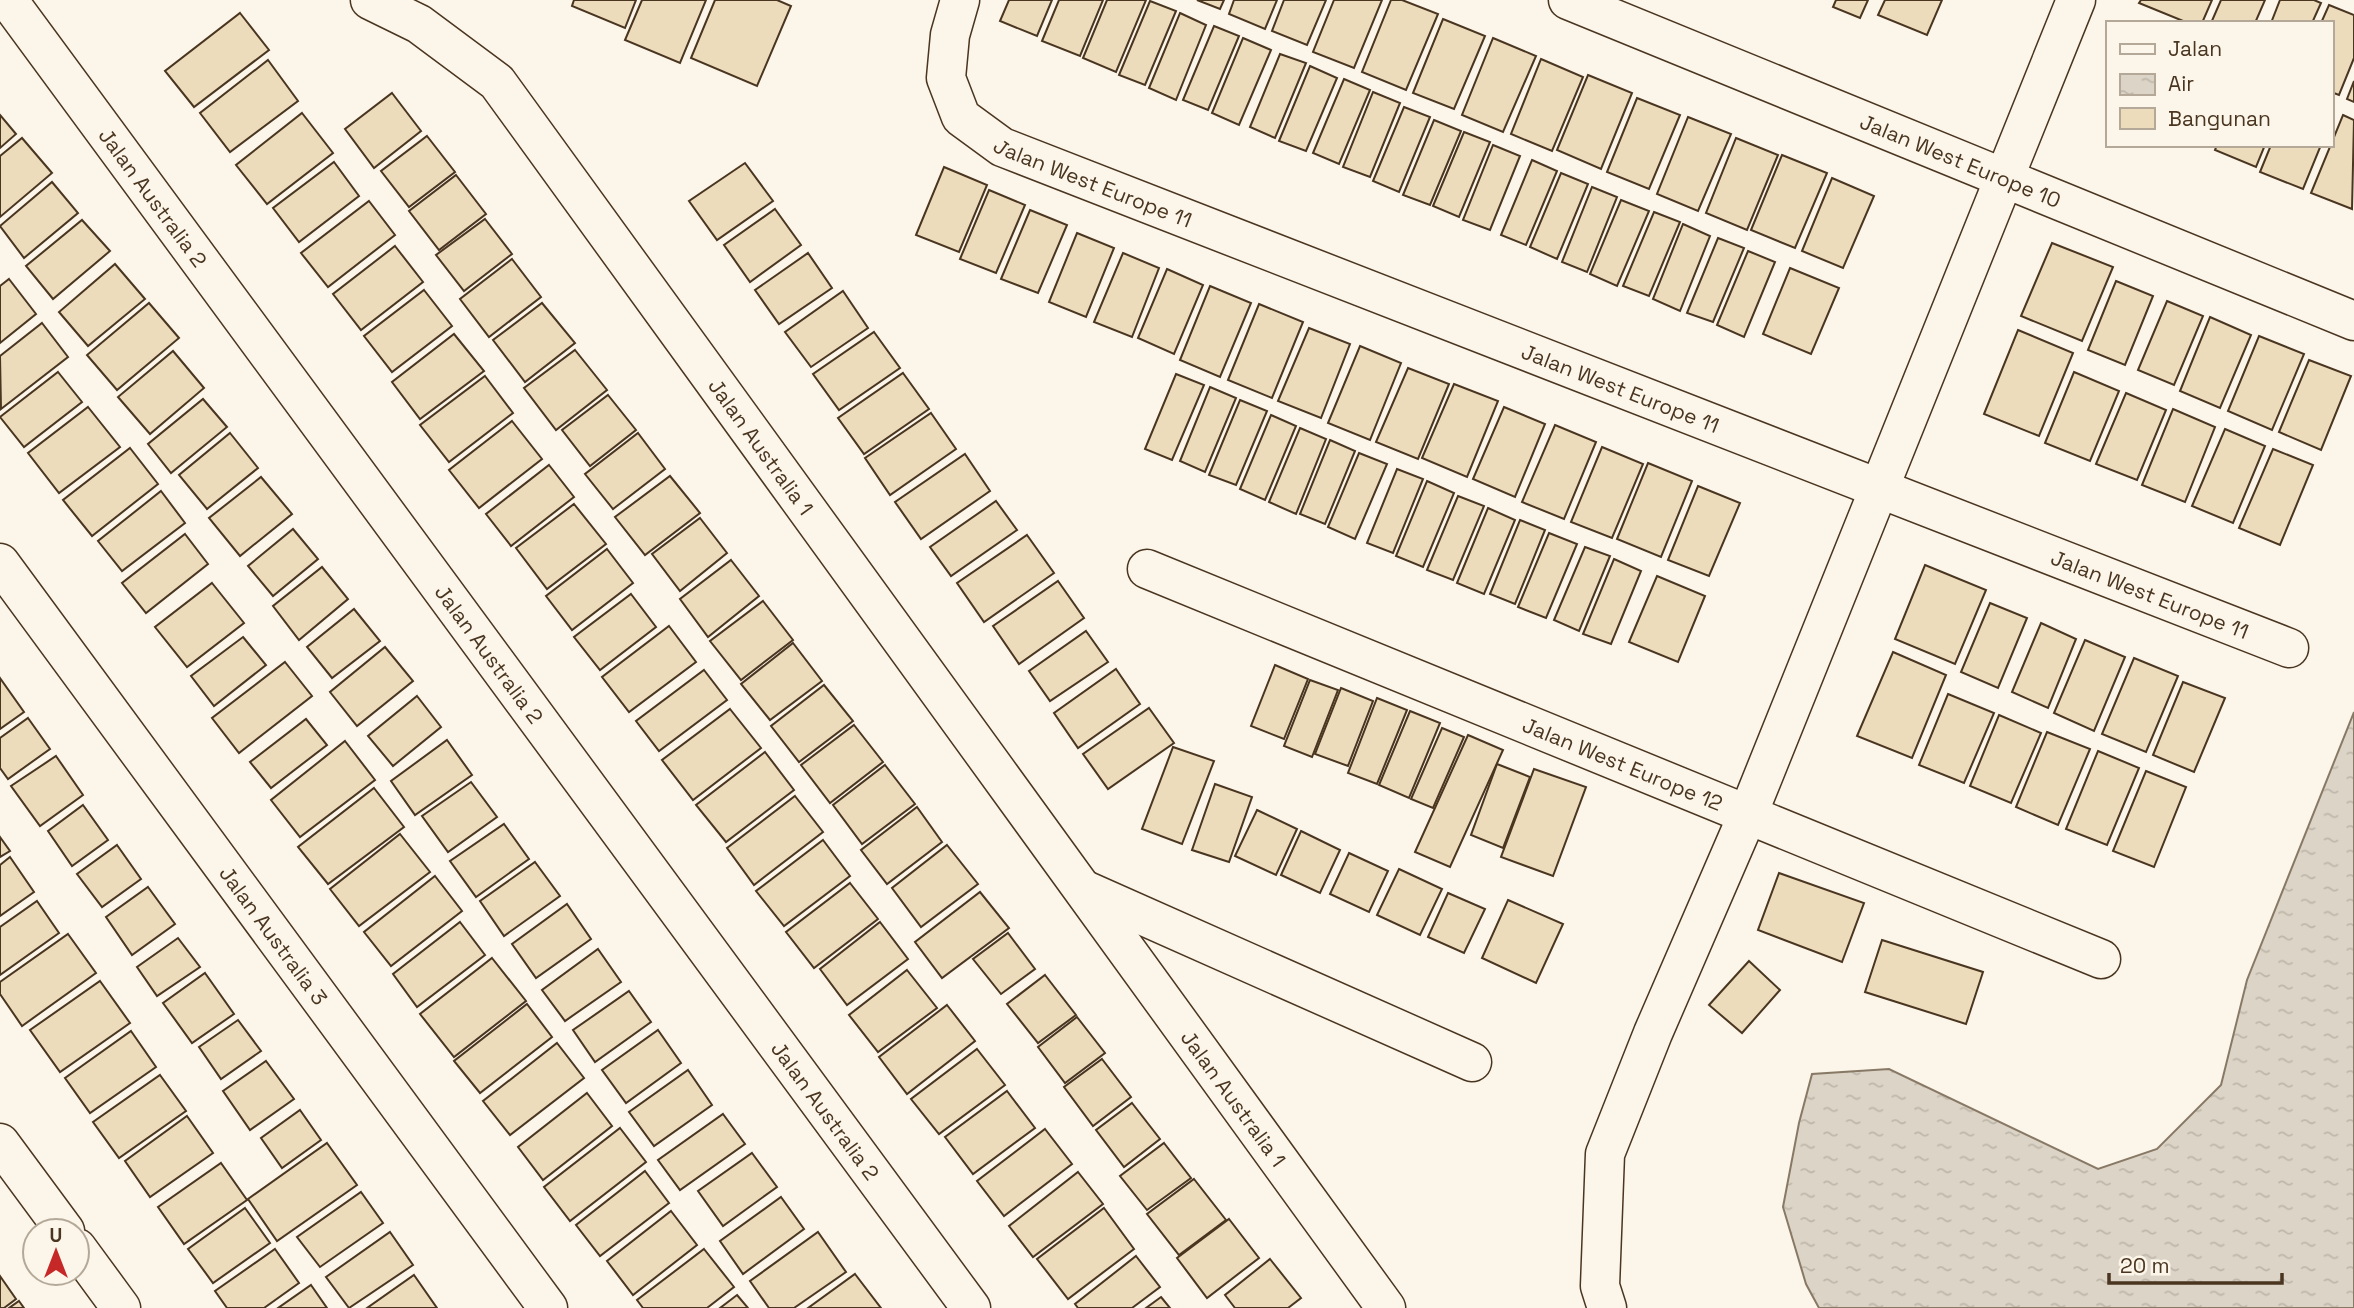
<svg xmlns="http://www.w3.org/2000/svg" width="2354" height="1308" viewBox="0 0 2354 1308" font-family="'Space Grotesk',sans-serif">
	<defs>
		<pattern id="water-ripples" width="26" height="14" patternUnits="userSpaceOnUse" patternTransform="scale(1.75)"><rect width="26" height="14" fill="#dcd4c6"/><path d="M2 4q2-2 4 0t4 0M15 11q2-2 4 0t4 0" fill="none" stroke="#beb7aa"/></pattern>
	</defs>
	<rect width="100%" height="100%" fill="#fbf6e9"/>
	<polygon fill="url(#water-ripples)" stroke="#887966" stroke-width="2" points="2354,712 2354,1308 1819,1308 1806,1284 1783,1207 1799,1123 1812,1074 1889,1069 2098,1169 2157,1149 2221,1085 2247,980"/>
	<g fill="#ecdcbc" stroke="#4a3520" stroke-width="2">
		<polygon points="574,0 636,0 625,28 572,6"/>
		<polygon points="642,0 706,0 680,63 625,40"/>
		<polygon points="715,0 777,0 791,6 757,86 691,58"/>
		<polygon points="1009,0 1052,0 1037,36 1000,21"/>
		<polygon points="1059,0 1103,0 1080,56 1042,41"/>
		<polygon points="1107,0 1146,0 1116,72 1083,58"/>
		<polygon points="1197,0 1224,0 1220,9"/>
		<polygon points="1234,0 1277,0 1265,29 1229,14"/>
		<polygon points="1284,0 1326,0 1307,45 1272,31"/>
		<polygon points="1334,0 1382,0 1354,68 1313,52"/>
		<polygon points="1391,0 1402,0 1438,14 1406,90 1362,72"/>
		<polygon points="1836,0 1868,0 1860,18 1833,7"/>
		<polygon points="1885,0 1942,0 1927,35 1878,15"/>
		<polygon points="2141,0 2212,0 2202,23 2188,23 2139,3"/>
		<polygon points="2221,0 2265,0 2255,23 2211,23"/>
		<polygon points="2280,0 2314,0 2321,3 2312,23 2271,23"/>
		<polygon points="1150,1 1176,11 1145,85 1119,75"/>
		<polygon points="2329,5 2354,15 2354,58 2339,95 2331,92 2331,23 2321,23"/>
		<polygon points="240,13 269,50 194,107 165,71"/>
		<polygon points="1180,13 1206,25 1176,100 1149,88"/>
		<polygon points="1443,19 1485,36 1454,109 1413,93"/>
		<polygon points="1214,26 1239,36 1208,110 1183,100"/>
		<polygon points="1243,38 1271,50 1239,125 1212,113"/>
		<polygon points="1493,38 1536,56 1503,132 1462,115"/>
		<polygon points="1280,54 1306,63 1275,138 1250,127"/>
		<polygon points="1541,59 1583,77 1552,151 1511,134"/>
		<polygon points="268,60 298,101 230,152 200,113"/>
		<polygon points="1310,66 1337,78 1306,151 1279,141"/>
		<polygon points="1588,75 1632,93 1601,169 1557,150"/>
		<polygon points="1344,79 1370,90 1339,164 1313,153"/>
		<polygon points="2354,81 2354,102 2347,99"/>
		<polygon points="1373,92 1400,103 1370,177 1343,167"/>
		<polygon points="392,93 421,131 374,168 345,129"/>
		<polygon points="1637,98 1680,115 1649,189 1607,172"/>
		<polygon points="1404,107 1430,117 1399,192 1373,181"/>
		<polygon points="302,113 333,153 267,204 236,165"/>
		<polygon points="0,115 16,134 0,148"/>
		<polygon points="2343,115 2354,120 2352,209 2311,193"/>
		<polygon points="1688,117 1731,134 1698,211 1657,194"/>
		<polygon points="1434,120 1461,131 1430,205 1403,195"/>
		<polygon points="1464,132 1490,142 1459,217 1433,206"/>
		<polygon points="427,136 455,172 409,207 381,171"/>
		<polygon points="22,138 52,173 0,217 0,156"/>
		<polygon points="1736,138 1778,155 1747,230 1706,213"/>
		<polygon points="1493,145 1520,156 1490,230 1463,220"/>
		<polygon points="2217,145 2265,145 2256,167 2215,150"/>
		<polygon points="2271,145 2321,145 2303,189 2260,172"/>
		<polygon points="1782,155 1827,173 1795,248 1751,230"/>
		<polygon points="1532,160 1557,171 1526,245 1501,235"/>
		<polygon points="334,162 359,196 299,242 273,208"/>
		<polygon points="745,163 773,201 717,240 689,201"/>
		<polygon points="944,167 987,185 959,252 916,235"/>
		<polygon points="1561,173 1588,184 1557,259 1530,247"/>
		<polygon points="456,175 486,214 439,250 409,211"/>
		<polygon points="1832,178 1874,196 1843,268 1802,251"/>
		<polygon points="52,182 78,213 24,258 0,226"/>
		<polygon points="1592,187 1617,197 1587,272 1562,262"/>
		<polygon points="989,190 1025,205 996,273 960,259"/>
		<polygon points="1621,200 1649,211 1617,286 1590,274"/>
		<polygon points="369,201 395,235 328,287 301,253"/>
		<polygon points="775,209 801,245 750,282 724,245"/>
		<polygon points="1030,210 1067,225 1038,293 1001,279"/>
		<polygon points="1654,212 1680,222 1649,296 1623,286"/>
		<polygon points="485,219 512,254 464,291 436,255"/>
		<polygon points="82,220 110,251 53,299 26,266"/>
		<polygon points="1683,224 1710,236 1680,311 1653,299"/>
		<polygon points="1077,233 1114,248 1086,317 1049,302"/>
		<polygon points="1718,238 1744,248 1713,322 1687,313"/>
		<polygon points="2052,243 2113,267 2082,341 2021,316"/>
		<polygon points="395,246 423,282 361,330 333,294"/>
		<polygon points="1748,251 1775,262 1744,337 1717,325"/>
		<polygon points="808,253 832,288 779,324 755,290"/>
		<polygon points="1123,253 1159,268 1132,337 1094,322"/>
		<polygon points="512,259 541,297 489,337 460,299"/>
		<polygon points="115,264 145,299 88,346 59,312"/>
		<polygon points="1790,268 1839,288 1811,354 1763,334"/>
		<polygon points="1167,269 1203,285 1174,354 1138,338"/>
		<polygon points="9,279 36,314 0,343 0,286"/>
		<polygon points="2116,281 2153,296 2125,365 2088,350"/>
		<polygon points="1210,286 1251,303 1220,377 1180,360"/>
		<polygon points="424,290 452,326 392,372 364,336"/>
		<polygon points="843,291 868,328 811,367 785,332"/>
		<polygon points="2167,301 2203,316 2174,385 2138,370"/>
		<polygon points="149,303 179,338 117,390 87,355"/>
		<polygon points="542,303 575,343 525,382 493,340"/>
		<polygon points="1259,304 1303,322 1272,398 1228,380"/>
		<polygon points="2210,317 2251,335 2220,408 2180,391"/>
		<polygon points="42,323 68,357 1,409 0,356"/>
		<polygon points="1309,328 1350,344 1321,418 1278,401"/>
		<polygon points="2018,330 2073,353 2039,436 1984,414"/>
		<polygon points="874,332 900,368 839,410 813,374"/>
		<polygon points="454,334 484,371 420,419 392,382"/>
		<polygon points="2259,336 2304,354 2272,430 2228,411"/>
		<polygon points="1360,346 1401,363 1370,440 1328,423"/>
		<polygon points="575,350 607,390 556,430 524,388"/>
		<polygon points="173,351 204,388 150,434 118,397"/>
		<polygon points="2309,360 2351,376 2321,450 2279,432"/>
		<polygon points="1408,368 1449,384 1418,459 1376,442"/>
		<polygon points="58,372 82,402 24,447 0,417"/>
		<polygon points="2074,372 2119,391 2090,461 2045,443"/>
		<polygon points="903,373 929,409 864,454 838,418"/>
		<polygon points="1176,374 1204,385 1172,460 1145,449"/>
		<polygon points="485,376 513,413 449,462 420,425"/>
		<polygon points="1454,384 1498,401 1467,477 1422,458"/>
		<polygon points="1210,387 1236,398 1205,472 1180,461"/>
		<polygon points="2126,393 2166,410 2137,480 2096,464"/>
		<polygon points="608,395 636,430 590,466 562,430"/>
		<polygon points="203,399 227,427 171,473 148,444"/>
		<polygon points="1240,400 1267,411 1236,485 1209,475"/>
		<polygon points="88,407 120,447 59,493 28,453"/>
		<polygon points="1504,407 1545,424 1515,497 1473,479"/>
		<polygon points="2173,409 2215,427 2185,502 2142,485"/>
		<polygon points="931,413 956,449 890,495 865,458"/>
		<polygon points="1271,415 1296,426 1265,500 1240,489"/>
		<polygon points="512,421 542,459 479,508 449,470"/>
		<polygon points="1555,425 1596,442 1564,519 1522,502"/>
		<polygon points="1300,428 1326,439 1296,514 1269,502"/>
		<polygon points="2225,429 2265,446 2233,523 2192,506"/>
		<polygon points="230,433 258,468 207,509 179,475"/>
		<polygon points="638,433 665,469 613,509 585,474"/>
		<polygon points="1330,440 1355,451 1325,524 1300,514"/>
		<polygon points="1602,447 1643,464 1612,538 1571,522"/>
		<polygon points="130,448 158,484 92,536 63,500"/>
		<polygon points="2273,449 2313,465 2280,545 2239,528"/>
		<polygon points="1359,453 1387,464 1355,539 1328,527"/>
		<polygon points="965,454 990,491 921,539 895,502"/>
		<polygon points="1648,463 1692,481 1661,557 1617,539"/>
		<polygon points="549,465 574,497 511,546 486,514"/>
		<polygon points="1397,469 1423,479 1393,553 1367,543"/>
		<polygon points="670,476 700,513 645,555 615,517"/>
		<polygon points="261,477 292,514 240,556 209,518"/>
		<polygon points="1427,481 1454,493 1423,567 1396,556"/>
		<polygon points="1698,486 1740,503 1709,576 1668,560"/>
		<polygon points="161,491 185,523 122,571 98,541"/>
		<polygon points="1458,496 1484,506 1453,580 1427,570"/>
		<polygon points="996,501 1017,530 951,576 930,547"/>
		<polygon points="574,504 606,544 547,589 516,548"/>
		<polygon points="1488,508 1515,520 1484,594 1457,583"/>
		<polygon points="700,518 727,553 680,591 652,554"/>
		<polygon points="1520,520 1545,530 1515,604 1490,594"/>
		<polygon points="293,529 318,559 273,596 248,566"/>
		<polygon points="1549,533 1577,544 1546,618 1518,607"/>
		<polygon points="185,534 208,564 146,613 122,583"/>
		<polygon points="1027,535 1054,573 984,622 957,583"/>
		<polygon points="1585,547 1610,556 1579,631 1554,620"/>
		<polygon points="607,549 633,583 572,630 546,596"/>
		<polygon points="1614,559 1641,571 1611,644 1583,634"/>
		<polygon points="731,560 759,596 708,637 680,599"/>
		<polygon points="1925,565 1986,590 1955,664 1895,639"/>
		<polygon points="322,567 348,599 299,640 273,606"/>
		<polygon points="1657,576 1705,596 1678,662 1629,642"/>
		<polygon points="1058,581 1084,618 1019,664 993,626"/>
		<polygon points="212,583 244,623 187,667 155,627"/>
		<polygon points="631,594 656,627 600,670 574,637"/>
		<polygon points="763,601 793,640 741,680 710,641"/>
		<polygon points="1990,603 2027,618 1998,688 1961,672"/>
		<polygon points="354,609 380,641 332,678 307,647"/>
		<polygon points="2041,623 2076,639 2048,708 2012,692"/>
		<polygon points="669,626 696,662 629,712 602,677"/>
		<polygon points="1086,631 1108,662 1050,701 1029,671"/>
		<polygon points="243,637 266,665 214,706 191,676"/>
		<polygon points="2085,640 2125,657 2094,731 2054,713"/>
		<polygon points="793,643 822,681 770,720 741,684"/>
		<polygon points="385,647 413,681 357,726 330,692"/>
		<polygon points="1893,652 1946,675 1912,758 1857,736"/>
		<polygon points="2134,658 2178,676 2146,752 2102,734"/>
		<polygon points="285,662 312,696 239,753 212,718"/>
		<polygon points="1275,665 1308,679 1284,739 1251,726"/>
		<polygon points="1116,669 1140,704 1078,748 1054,713"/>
		<polygon points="704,670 727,700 659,751 636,721"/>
		<polygon points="0,678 24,712 0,729"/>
		<polygon points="1310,680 1338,690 1312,757 1284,746"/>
		<polygon points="2183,682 2225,698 2194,772 2153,755"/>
		<polygon points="824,685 853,721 799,762 771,726"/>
		<polygon points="1341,688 1373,701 1348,766 1315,754"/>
		<polygon points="1948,694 1994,713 1964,783 1919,765"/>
		<polygon points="417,696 441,727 393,766 368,736"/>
		<polygon points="1377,698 1407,710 1377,784 1348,773"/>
		<polygon points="1149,708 1174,743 1108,789 1083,754"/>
		<polygon points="730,709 761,748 693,800 662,760"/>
		<polygon points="1410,711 1440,723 1409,798 1379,785"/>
		<polygon points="1999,715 2041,733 2011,803 1970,786"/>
		<polygon points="28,718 50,749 8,779 0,768 0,738"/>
		<polygon points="306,719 327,745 271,788 250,762"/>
		<polygon points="854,725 883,762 830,803 801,765"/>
		<polygon points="1442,728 1464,737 1433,808 1411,799"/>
		<polygon points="2047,732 2090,749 2058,825 2016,807"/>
		<polygon points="1468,735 1503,750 1450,867 1415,852"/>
		<polygon points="447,740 472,775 415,815 391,781"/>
		<polygon points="345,741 375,780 300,837 271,800"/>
		<polygon points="1173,747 1214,761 1182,844 1142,829"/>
		<polygon points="2098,751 2139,768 2107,845 2066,829"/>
		<polygon points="765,752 794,790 726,842 696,805"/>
		<polygon points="56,756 83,795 40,826 11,786"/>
		<polygon points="1497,764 1530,777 1503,848 1471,835"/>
		<polygon points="885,765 915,804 862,844 833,805"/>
		<polygon points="1534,769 1586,787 1553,876 1501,857"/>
		<polygon points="2146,771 2186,787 2154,867 2113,851"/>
		<polygon points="471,782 497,817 448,852 422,816"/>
		<polygon points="1215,784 1252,797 1229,862 1192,850"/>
		<polygon points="374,788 404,827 328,884 298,847"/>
		<polygon points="795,796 823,832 754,885 727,848"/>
		<polygon points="83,805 108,840 72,866 48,831"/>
		<polygon points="917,807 942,842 887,884 861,850"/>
		<polygon points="1257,810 1297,829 1276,875 1235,856"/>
		<polygon points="504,824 529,859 476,897 450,861"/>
		<polygon points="1301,831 1340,850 1320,893 1281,875"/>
		<polygon points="400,834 430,872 359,926 330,889"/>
		<polygon points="0,837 10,851 0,857"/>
		<polygon points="823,840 850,876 784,926 756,891"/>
		<polygon points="117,845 141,879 102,907 77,874"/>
		<polygon points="947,845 978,884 921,927 892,888"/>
		<polygon points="1349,853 1388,871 1369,912 1330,894"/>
		<polygon points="10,857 34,892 0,916 0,865"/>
		<polygon points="535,862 560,896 504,936 480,901"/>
		<polygon points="1399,869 1442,889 1420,935 1377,915"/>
		<polygon points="1779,873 1864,903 1842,962 1758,930"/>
		<polygon points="435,876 462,911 391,966 364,932"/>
		<polygon points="850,883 878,919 814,968 786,932"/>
		<polygon points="148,887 175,924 132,955 106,917"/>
		<polygon points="980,892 1009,928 942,978 915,942"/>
		<polygon points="1448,893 1485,909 1464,953 1428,937"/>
		<polygon points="1508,900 1563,924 1536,983 1482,958"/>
		<polygon points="37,901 59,933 0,975 0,927"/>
		<polygon points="567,904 591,939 536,978 512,944"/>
		<polygon points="460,922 485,955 417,1007 393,974"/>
		<polygon points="880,922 908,959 847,1005 820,969"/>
		<polygon points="1008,933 1035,969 1001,994 973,959"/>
		<polygon points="68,934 96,973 22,1026 0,994 0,982"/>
		<polygon points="178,938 200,967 157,996 137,967"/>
		<polygon points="1882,940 1983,972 1966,1024 1865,992"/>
		<polygon points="598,949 621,982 565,1021 542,990"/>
		<polygon points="492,958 526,1001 454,1057 420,1014"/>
		<polygon points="1749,961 1780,990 1742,1033 1709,1005"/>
		<polygon points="907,970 937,1008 878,1052 849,1015"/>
		<polygon points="205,973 234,1014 192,1043 163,1003"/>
		<polygon points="1045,975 1076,1015 1038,1043 1007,1004"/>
		<polygon points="100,981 130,1023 60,1072 30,1030"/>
		<polygon points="629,991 651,1022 595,1062 573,1030"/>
		<polygon points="527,1004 552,1037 480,1093 454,1061"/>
		<polygon points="947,1005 975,1041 907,1094 879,1057"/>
		<polygon points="1077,1017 1105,1053 1065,1083 1038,1047"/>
		<polygon points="238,1020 261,1051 221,1079 199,1047"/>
		<polygon points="658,1030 681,1063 626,1103 602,1070"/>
		<polygon points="131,1031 156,1067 90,1113 65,1078"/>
		<polygon points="557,1043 584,1078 510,1135 483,1101"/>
		<polygon points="977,1049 1005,1085 939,1134 911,1099"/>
		<polygon points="1102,1059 1131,1097 1093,1126 1064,1087"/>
		<polygon points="266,1061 294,1099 250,1130 223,1091"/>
		<polygon points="688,1070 712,1105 654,1146 629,1112"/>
		<polygon points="160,1075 186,1111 119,1158 93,1122"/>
		<polygon points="1007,1091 1035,1128 973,1174 945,1137"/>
		<polygon points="587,1093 612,1126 543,1180 518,1147"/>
		<polygon points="1132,1103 1160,1139 1124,1167 1096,1130"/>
		<polygon points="300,1110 321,1140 282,1168 261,1138"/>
		<polygon points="723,1114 745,1144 680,1190 658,1160"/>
		<polygon points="187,1116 213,1153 150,1197 125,1161"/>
		<polygon points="620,1128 646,1162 570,1221 544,1187"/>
		<polygon points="1045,1129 1072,1164 1004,1216 977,1181"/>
		<polygon points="327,1143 357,1185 277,1241 248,1199"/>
		<polygon points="1164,1143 1191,1178 1147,1210 1120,1176"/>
		<polygon points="752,1153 777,1187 723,1226 698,1191"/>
		<polygon points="221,1163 247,1200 184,1244 158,1207"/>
		<polygon points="645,1171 669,1203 600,1256 576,1225"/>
		<polygon points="1078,1172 1103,1204 1033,1257 1009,1226"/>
		<polygon points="1194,1179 1226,1220 1179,1255 1147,1214"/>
		<polygon points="361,1192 383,1223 320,1267 297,1237"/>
		<polygon points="781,1197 804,1229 743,1274 720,1241"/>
		<polygon points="245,1208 270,1243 213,1283 188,1249"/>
		<polygon points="1104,1208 1134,1249 1068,1299 1037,1259"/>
		<polygon points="671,1211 697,1245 633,1295 607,1261"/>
		<polygon points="1229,1219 1259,1258 1207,1298 1177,1258"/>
		<polygon points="390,1232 413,1265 349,1308 326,1277"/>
		<polygon points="818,1232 846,1272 794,1308 769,1308 750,1281"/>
		<polygon points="275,1249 299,1283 264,1308 227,1308 215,1291"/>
		<polygon points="704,1249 734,1287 707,1308 643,1308 637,1300"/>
		<polygon points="1136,1256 1160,1287 1132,1308 1078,1308 1075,1304"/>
		<polygon points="1270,1259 1301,1298 1288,1308 1235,1308 1225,1295"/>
		<polygon points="855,1274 881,1308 808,1308"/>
		<polygon points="414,1275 437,1308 367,1308"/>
		<polygon points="0,1276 16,1299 4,1308 0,1308"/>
		<polygon points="311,1285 327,1308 278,1308"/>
		<polygon points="737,1295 748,1308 720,1308"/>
		<polygon points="1161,1297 1170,1308 1146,1308"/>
		<polygon points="19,1301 24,1308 9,1308"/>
	</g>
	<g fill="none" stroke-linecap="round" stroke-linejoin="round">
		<g stroke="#4a3520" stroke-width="41">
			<g id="minor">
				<path id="s1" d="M8,0L971,1308"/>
				<path id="s2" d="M370,0L419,24L497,82L1386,1308"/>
				<path id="s3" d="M960,0L950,35L946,78L961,117L1002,147L2289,648"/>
				<path id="s4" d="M1568,0L2354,321"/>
				<path id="s5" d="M0,563L548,1308"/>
				<path id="s6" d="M1147,569L2101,959"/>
				<polyline points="1085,890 1472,1062"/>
				<polyline points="0,1143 65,1231"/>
				<polyline points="77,1248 121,1308"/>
				<polyline points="1607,1308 1600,1286 1605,1154 1653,1033 1748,814 2076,0"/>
			</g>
		</g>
		<use href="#minor" stroke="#fbf6e9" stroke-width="38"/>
	</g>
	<g text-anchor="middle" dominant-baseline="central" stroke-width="5" stroke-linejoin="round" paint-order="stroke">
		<g font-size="21" fill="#4a3520" stroke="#fbf6e9">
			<text stroke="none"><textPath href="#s4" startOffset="424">Jalan West Europe 10</textPath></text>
			<text stroke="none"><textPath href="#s3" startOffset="270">Jalan West Europe 11</textPath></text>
			<text stroke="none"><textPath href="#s1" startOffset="245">Jalan Australia 2</textPath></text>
			<text stroke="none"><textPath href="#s3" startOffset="836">Jalan West Europe 11</textPath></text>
			<text stroke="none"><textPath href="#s2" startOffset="602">Jalan Australia 1</textPath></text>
			<text stroke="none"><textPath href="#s3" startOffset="1404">Jalan West Europe 11</textPath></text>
			<text stroke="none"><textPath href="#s1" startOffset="812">Jalan Australia 2</textPath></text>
			<text stroke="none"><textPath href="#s6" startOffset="514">Jalan West Europe 12</textPath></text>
			<text stroke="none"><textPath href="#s5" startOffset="462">Jalan Australia 3</textPath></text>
			<text stroke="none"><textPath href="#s2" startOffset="1407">Jalan Australia 1</textPath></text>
			<text stroke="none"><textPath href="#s1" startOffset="1379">Jalan Australia 2</textPath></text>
		</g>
	</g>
	<rect x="2106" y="21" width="228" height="126" fill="#fbf6e9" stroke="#b4a999" stroke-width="2"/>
	<rect x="2120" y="44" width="35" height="10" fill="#fbf6e9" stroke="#b4a999" stroke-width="2"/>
	<text x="2168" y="56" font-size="21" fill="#4a3520">Jalan</text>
	<rect x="2120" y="74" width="35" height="21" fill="url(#water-ripples)" stroke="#b4a999" stroke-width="2"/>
	<text x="2168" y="91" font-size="21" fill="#4a3520">Air</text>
	<rect x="2120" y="108" width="35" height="21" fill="#ecdcbc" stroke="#b4a999" stroke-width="2"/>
	<text x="2168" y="126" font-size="21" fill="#4a3520">Bangunan</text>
	<g transform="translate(56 1252)"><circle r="33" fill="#fbf6e9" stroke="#b4a999" stroke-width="2"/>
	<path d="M0-5L12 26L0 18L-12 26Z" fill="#c62828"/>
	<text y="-10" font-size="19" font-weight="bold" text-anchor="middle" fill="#4a3520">U</text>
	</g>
	<path d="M2109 1273v10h173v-10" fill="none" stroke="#4a3520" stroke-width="3.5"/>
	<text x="2120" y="1273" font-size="21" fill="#4a3520" stroke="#fbf6e9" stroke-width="5" paint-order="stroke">20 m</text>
</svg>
